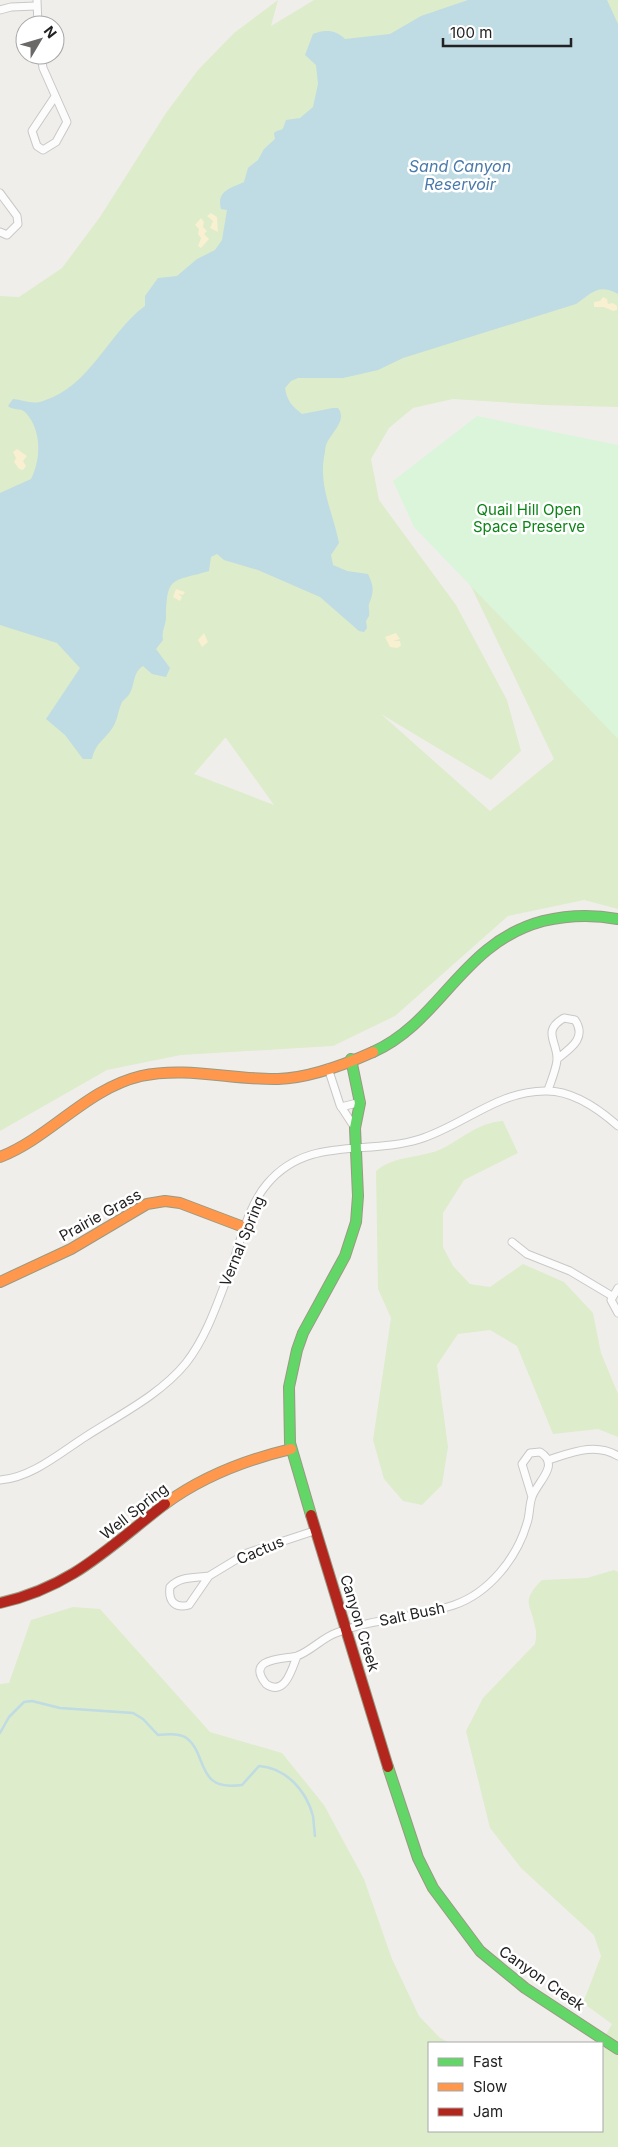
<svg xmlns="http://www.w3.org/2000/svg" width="618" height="2147" viewBox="0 0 618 2147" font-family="Inter,sans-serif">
	<rect width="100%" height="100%" fill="#f0eeeb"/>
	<g fill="#ddeccb" fill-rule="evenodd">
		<path d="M278,0L271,26L314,0H618V407L543,405L453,399L413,408L389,428L371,459L379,500L456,605L507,700L521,751L491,780L381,714L490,811L554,759L432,505L618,491V909L584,900L508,916L395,1016L333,1046L181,1055L107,1070L0,1131V296L19,297L62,268L100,217L166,113L198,70L234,33ZM225,738H226L274,805L194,774Z"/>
		<path d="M503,1121L518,1153L464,1180L443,1213V1247L453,1266L470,1284L490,1287L523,1264L564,1282L593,1313L601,1353L618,1394V1437L598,1429L553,1434L517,1346L490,1330L458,1334L437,1365L448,1447L442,1485L422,1505L403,1501L384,1479L373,1440L391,1318L378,1289L376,1171C393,1156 419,1158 439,1150C463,1139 476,1123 503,1121Z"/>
		<path d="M614,1570L618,1572V2147H0V1684L9,1683L31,1620L73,1607L100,1609L210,1732L282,1753L324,1805L364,1879L392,1959L419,2016L439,2037L449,2043H429V2131H602L601,2043L612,2024L583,2003L601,1956L594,1935L521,1868L490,1828L466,1731L483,1698L535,1644C536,1638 537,1632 535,1627C531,1603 520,1602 542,1580L587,1578Z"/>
	</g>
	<g fill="#f8f0d0">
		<polygon points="211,213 217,217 218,232 210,228 213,221 207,216"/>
		<polygon points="201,218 204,222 203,227 207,231 204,234 209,239 201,248 198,246 201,238 198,234 199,229 195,225"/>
		<polygon points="603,297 607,299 608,304 613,303 617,306 617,310 613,311 604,307 594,307 594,302 600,301"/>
		<polygon points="17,449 27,456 23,461 26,466 23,470 19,469 14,462 16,458 13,452"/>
		<polygon points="176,589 185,592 183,595 178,594 182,597 180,601 173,597"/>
		<polygon points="204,633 208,642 202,647 198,640"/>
		<polygon points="396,633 400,639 393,641 400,641 401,646 397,648 390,647 385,637"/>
	</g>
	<polygon fill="#daf5da" points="477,416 618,445 618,739 414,527 393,481"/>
	<path fill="#bfdbe3" d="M468,0H607L618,24V294C598,283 592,293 576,304L403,358L378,370L343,378H298L291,381L285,388C287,401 292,406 302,414L333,408H338C348,421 330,433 326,445C325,449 325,453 324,457C319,487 333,513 339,543L331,555L333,565L347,571L368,574C374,586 374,592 369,604C368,608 370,612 369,616L366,621L367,628L364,632L359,631L320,597L258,570L224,560L217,554L211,557L209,571C172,582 167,575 166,617C166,625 161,632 163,640L156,649L170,668L166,677L152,674L143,666C133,672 135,684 130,693C128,697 124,699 122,702C118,710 118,719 113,727C104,741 96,742 92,759H83L65,735L46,719L80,668L57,643L0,625V493L31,479C41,459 42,431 26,413C21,407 13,411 8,406L13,399C23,400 33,405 43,401C91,386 108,333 145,306V296L158,278L177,276L197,259L215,250L222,240L227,210L221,209C216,190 232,188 244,182L248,168L258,160L264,149L275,139L274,133C284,126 281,135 286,120L300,118L313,107L318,84L316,65L305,55L313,34C325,29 336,30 345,39L390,34L421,16Z"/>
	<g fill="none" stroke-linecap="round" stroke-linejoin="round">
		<path stroke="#bfdbe3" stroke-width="2.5" d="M0,1733L9,1717L24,1702L32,1701L60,1708L133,1713L143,1719L158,1735C166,1734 178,1733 185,1737C209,1753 194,1792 242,1785L259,1766C286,1768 306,1790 313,1816C314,1823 314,1829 315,1836"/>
		<g stroke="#c9c8c7" stroke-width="9">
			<g id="street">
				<polyline points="37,0 38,25"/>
				<polyline points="0,10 11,7 36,6"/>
				<polyline points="41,55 43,68 67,122 56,142 43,150 37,146 32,131 54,98"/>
				<polyline points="0,193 17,216 18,224 7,235 0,232"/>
				<polyline points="328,1068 340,1105 355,1128"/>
				<path d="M548,1090C551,1081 556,1070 557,1060C558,1042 541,1031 564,1018L575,1020C587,1038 571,1048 557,1059"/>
				<polyline points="341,1107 361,1102"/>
				<polyline points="512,1242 527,1254 570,1271 612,1296"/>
				<polyline points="618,1288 611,1300 618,1313"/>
				<path d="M548,1460C571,1453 595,1442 618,1456"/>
				<path d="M0,1480C31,1478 60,1453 85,1437C119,1415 160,1395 186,1363C208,1335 219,1298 232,1265C241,1239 249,1205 267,1184C308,1135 366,1156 420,1139C464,1125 499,1090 547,1091C573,1091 600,1110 618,1126"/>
				<path d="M209,1576C195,1578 180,1576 170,1587C168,1601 175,1609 189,1605L209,1576L247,1553L314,1531"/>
				<path d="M297,1656C292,1669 285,1697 266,1684C244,1657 287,1659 297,1656C311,1651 322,1638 336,1633C375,1618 415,1618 454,1605C489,1593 517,1558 527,1523C530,1515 529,1505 532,1497C537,1482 561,1465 540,1452L530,1453L522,1464L532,1497"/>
			</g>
		</g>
		<g stroke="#999a82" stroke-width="12">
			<g id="fast">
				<path d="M373,1052C442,1021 461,943 543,921C568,915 592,914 618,919"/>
				<polyline points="311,1515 290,1443 289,1387 297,1350 303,1333 345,1256 356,1222 358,1196 355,1128 360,1103 351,1059"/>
				<polyline points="388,1767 418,1858 433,1888 480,1951 525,1988 618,2049"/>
			</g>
		</g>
		<g stroke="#999a82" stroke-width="12">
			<g id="slow">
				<path d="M0,1157C51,1137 86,1089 141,1076C186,1066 232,1080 278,1079C310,1078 344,1065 373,1052"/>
				<polyline points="0,1282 71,1249 147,1204 165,1201 180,1203 246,1228"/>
				<path d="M165,1504C203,1476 245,1460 291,1449"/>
			</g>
		</g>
		<g stroke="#999a82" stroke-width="12">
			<g id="jam">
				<polyline points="311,1515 388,1767"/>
				<path d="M0,1603C72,1587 109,1547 165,1504"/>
			</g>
		</g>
		<use href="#street" stroke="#fdfcfc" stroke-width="7"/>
		<use href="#fast" stroke="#63d668" stroke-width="10"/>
		<use href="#slow" stroke="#ff974d" stroke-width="10"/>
		<use href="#jam" stroke="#b3261e" stroke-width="10"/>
	</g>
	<g text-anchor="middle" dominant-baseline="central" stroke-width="5" stroke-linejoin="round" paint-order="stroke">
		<g font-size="15" fill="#0c8416" stroke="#fff">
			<text x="529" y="509">Quail Hill Open<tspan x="529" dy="17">Space Preserve</tspan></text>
		</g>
		<g font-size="15" fill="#222" stroke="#fff">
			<text transform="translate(100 1215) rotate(-29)">Prairie Grass</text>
			<text transform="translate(242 1241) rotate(-68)">Vernal Spring</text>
			<text transform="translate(134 1511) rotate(-38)">Well Spring</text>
			<text transform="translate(260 1550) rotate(-23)">Cactus</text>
			<text transform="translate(412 1614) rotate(-12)">Salt Bush</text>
			<text transform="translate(360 1623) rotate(73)">Canyon Creek</text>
			<text transform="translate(542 1978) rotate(35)">Canyon Creek</text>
		</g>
		<g font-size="16" font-style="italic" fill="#4a7aab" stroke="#fff">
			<text x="460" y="166">Sand Canyon<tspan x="460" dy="18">Reservoir</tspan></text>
		</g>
	</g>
	<rect x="428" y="2042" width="175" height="90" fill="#ffffff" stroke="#a7a7a7"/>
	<rect x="438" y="2058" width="25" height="8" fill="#63d668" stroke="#a7a7a7"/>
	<text x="473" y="2067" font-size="15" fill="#222222">Fast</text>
	<rect x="438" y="2083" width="25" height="8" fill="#ff974d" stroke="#a7a7a7"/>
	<text x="473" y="2092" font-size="15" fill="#222222">Slow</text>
	<rect x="438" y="2108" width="25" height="8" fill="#b3261e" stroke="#a7a7a7"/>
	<text x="473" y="2117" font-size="15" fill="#222222">Jam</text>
	<g transform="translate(40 40) rotate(52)"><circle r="24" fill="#ffffff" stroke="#a7a7a7"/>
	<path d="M0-4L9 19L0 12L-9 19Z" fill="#6a6968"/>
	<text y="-8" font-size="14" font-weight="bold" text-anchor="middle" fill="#222222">N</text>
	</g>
	<path d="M443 38v8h128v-8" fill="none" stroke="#222222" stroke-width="2.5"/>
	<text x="450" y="38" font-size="15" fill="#222222" stroke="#ffffff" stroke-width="4" paint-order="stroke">100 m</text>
</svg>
